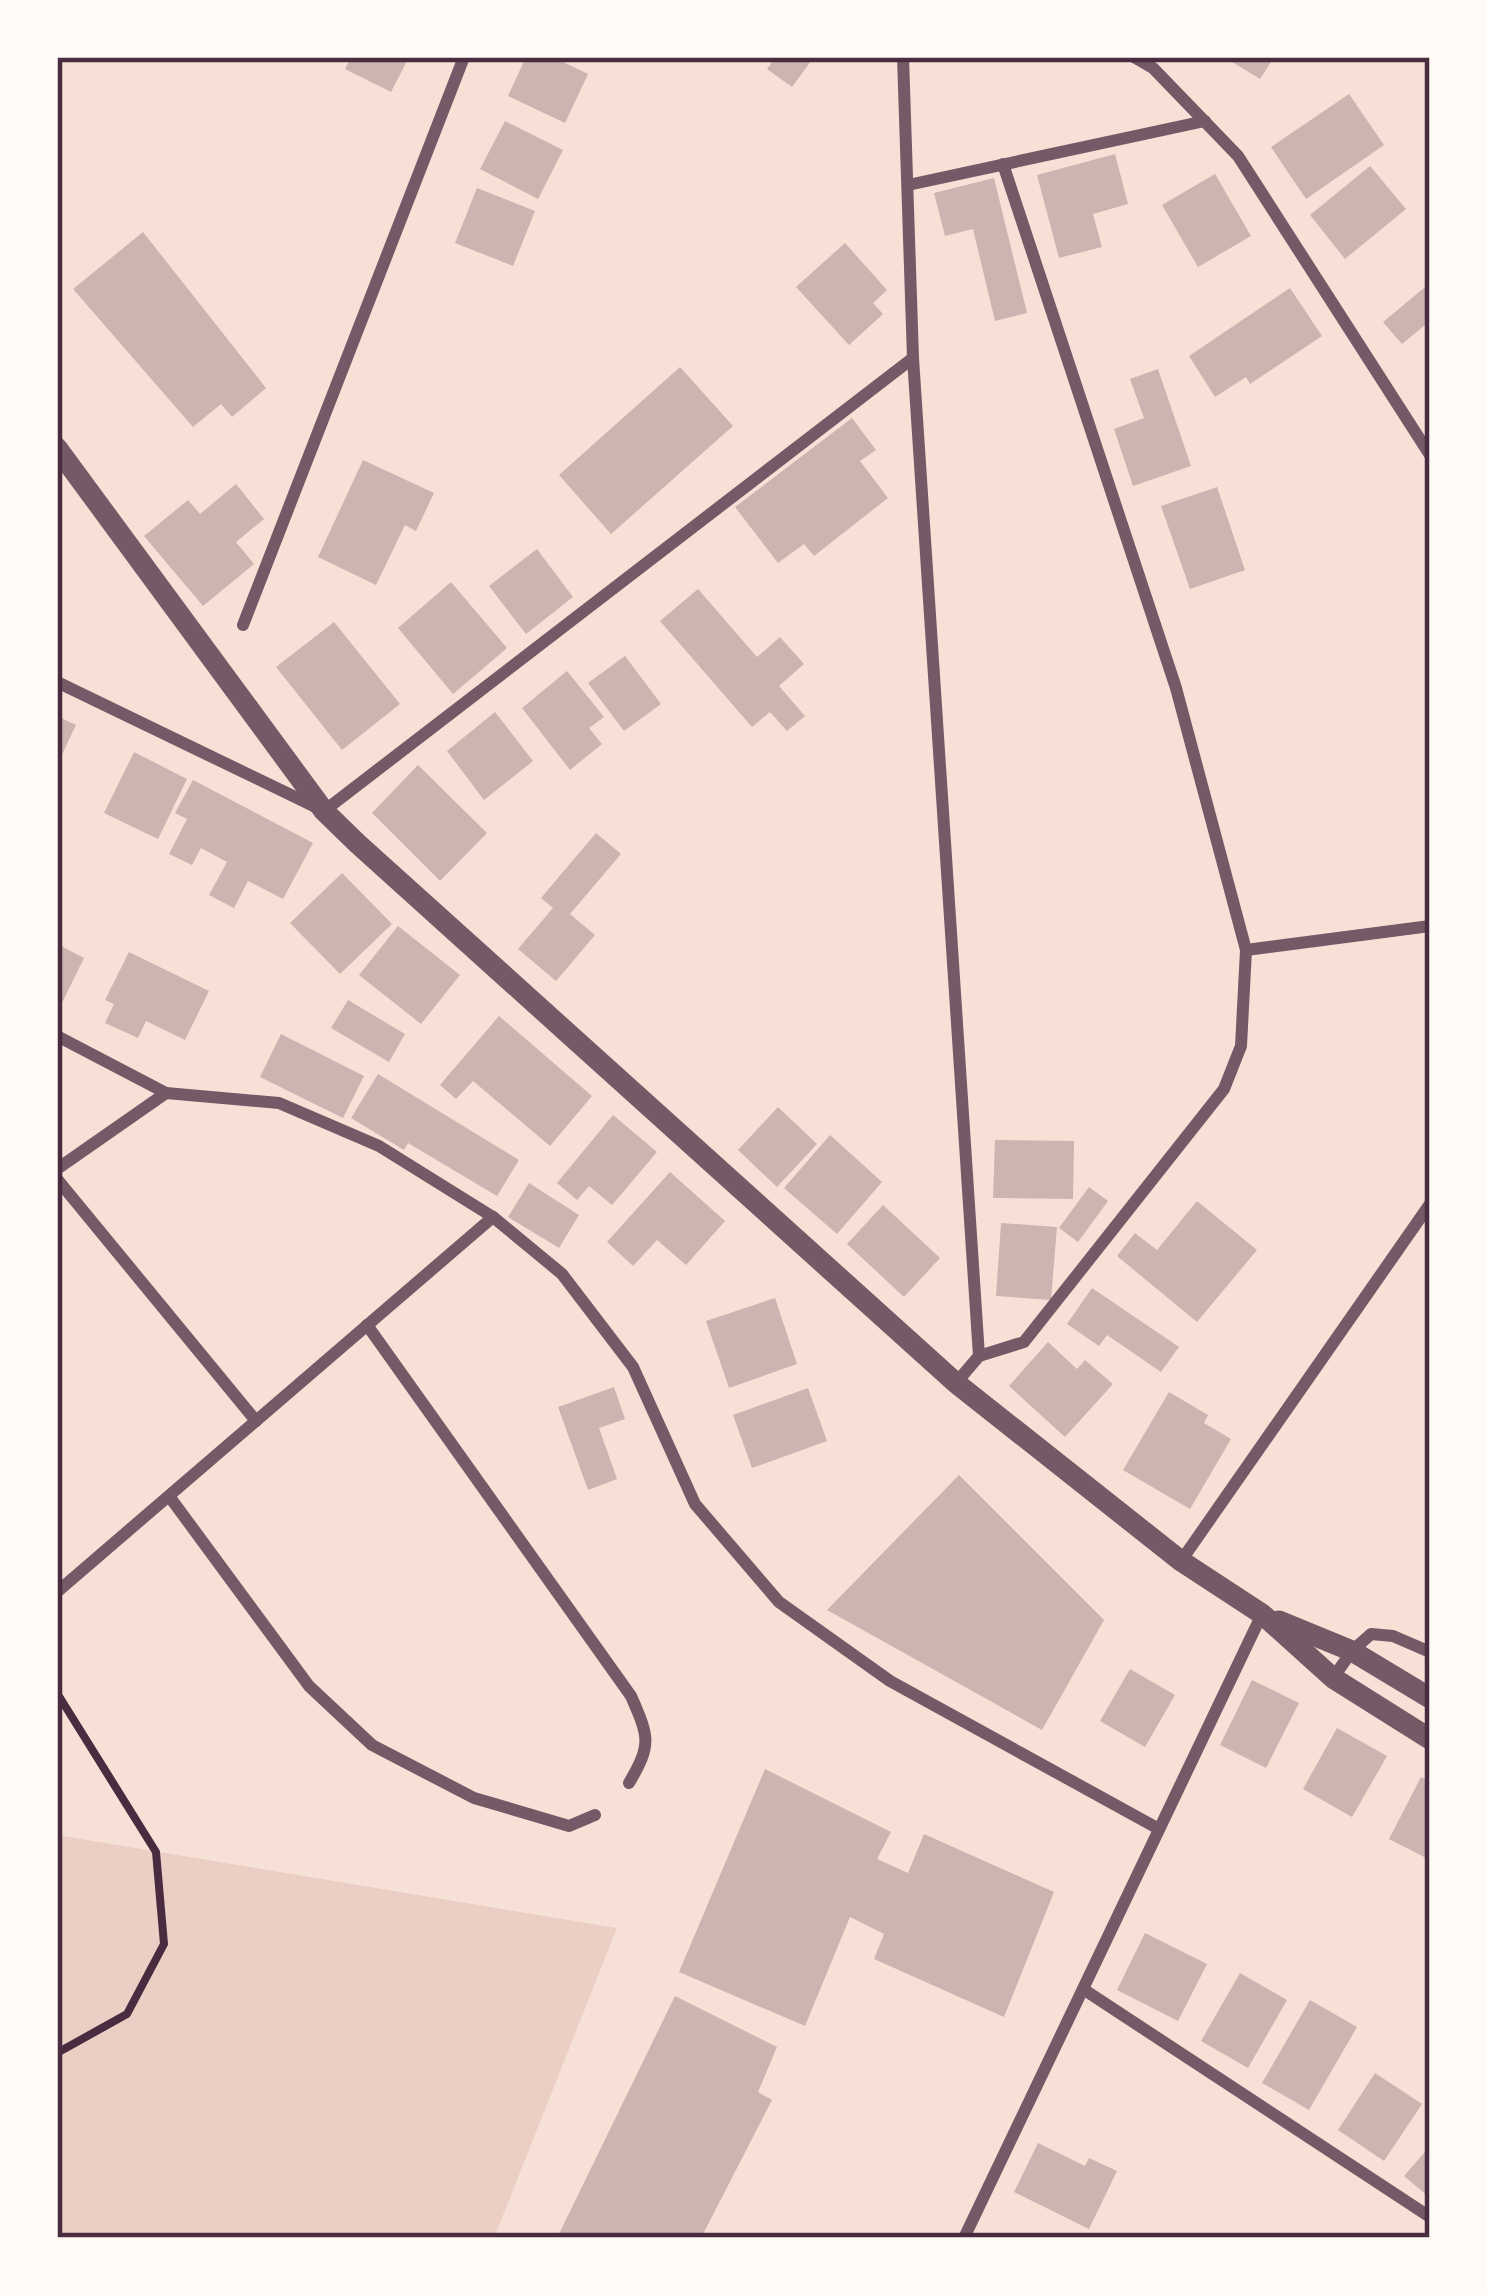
<svg xmlns="http://www.w3.org/2000/svg" width="1487" height="2295" viewBox="0 0 1487 2295" font-family="Ubuntu,sans-serif">
	<rect width="100%" height="100%" fill="#f7e1d7"/>
	<polygon fill="#ebcfc5" points="57,1835 617,1928 494,2238 57,2238"/>
	<g fill="#ccb4b1">
		<polygon points="351,57 409,57 391,92 345,69"/>
		<polygon points="526,57 553,57 588,74 565,123 508,96"/>
		<polygon points="776,57 814,57 792,87 767,69"/>
		<polygon points="1224,57 1274,57 1260,79"/>
		<polygon points="1349,94 1384,145 1306,199 1271,147"/>
		<polygon points="505,121 563,150 538,199 480,169"/>
		<polygon points="1115,154 1128,204 1093,214 1102,247 1059,258 1037,175"/>
		<polygon points="1370,166 1406,209 1345,259 1310,215"/>
		<polygon points="1215,174 1251,236 1198,267 1162,205"/>
		<polygon points="994,178 1027,313 995,321 973,229 945,236 934,193"/>
		<polygon points="477,188 535,211 513,266 455,243"/>
		<polygon points="143,232 266,388 232,417 221,404 193,427 73,289"/>
		<polygon points="845,243 887,290 873,303 883,314 849,345 796,287"/>
		<polygon points="1430,283 1430,321 1402,344 1383,322"/>
		<polygon points="1290,288 1322,336 1250,384 1246,377 1215,397 1189,356"/>
		<polygon points="680,367 733,426 611,534 559,475"/>
		<polygon points="1158,369 1191,466 1133,486 1114,429 1144,418 1130,379"/>
		<polygon points="852,418 876,450 860,461 888,498 814,556 804,544 778,563 735,507"/>
		<polygon points="363,460 434,493 416,531 405,525 376,585 318,557"/>
		<polygon points="236,484 264,519 236,542 254,564 203,606 144,536 188,500 200,514"/>
		<polygon points="1217,487 1245,570 1190,589 1161,506"/>
		<polygon points="537,549 573,597 526,634 489,586"/>
		<polygon points="451,582 507,648 453,694 398,628"/>
		<polygon points="698,589 757,657 780,637 804,664 779,686 805,716 787,731 770,712 752,727 660,621"/>
		<polygon points="334,622 400,704 342,750 276,667"/>
		<polygon points="625,656 661,704 624,731 588,683"/>
		<polygon points="567,671 604,717 589,728 602,744 570,770 522,708"/>
		<polygon points="495,712 533,761 484,800 447,751"/>
		<polygon points="57,716 76,725 57,765"/>
		<polygon points="134,752 187,779 158,839 104,813"/>
		<polygon points="418,765 487,833 440,881 372,813"/>
		<polygon points="193,780 313,843 283,899 248,881 234,908 209,895 227,862 201,848 192,865 169,854 187,819 175,813"/>
		<polygon points="596,833 621,854 570,914 595,935 556,981 518,949 553,908 541,898"/>
		<polygon points="342,873 392,924 340,974 290,923"/>
		<polygon points="398,926 460,975 421,1024 359,975"/>
		<polygon points="57,944 84,958 57,1013"/>
		<polygon points="129,952 209,991 185,1040 146,1021 138,1038 105,1023 114,1004 105,1000"/>
		<polygon points="348,1000 405,1034 389,1062 331,1028"/>
		<polygon points="499,1016 592,1096 550,1146 473,1081 456,1099 440,1085"/>
		<polygon points="281,1034 364,1076 343,1118 260,1077"/>
		<polygon points="378,1074 519,1160 497,1196 408,1143 404,1150 351,1118"/>
		<polygon points="778,1107 817,1144 777,1187 738,1150"/>
		<polygon points="613,1115 657,1152 612,1205 589,1186 577,1200 557,1183"/>
		<polygon points="830,1135 882,1182 837,1234 784,1188"/>
		<polygon points="995,1140 1074,1141 1073,1199 993,1198"/>
		<polygon points="670,1172 725,1221 686,1265 657,1240 633,1266 607,1242"/>
		<polygon points="529,1183 579,1215 559,1248 508,1217"/>
		<polygon points="1089,1187 1108,1201 1078,1242 1059,1228"/>
		<polygon points="1197,1201 1257,1250 1197,1322 1117,1256 1135,1233 1157,1250"/>
		<polygon points="883,1205 940,1258 904,1297 847,1244"/>
		<polygon points="1001,1223 1057,1227 1051,1300 996,1296"/>
		<polygon points="1092,1288 1179,1347 1161,1372 1107,1335 1099,1346 1067,1324"/>
		<polygon points="775,1298 797,1364 729,1388 706,1321"/>
		<polygon points="1048,1342 1077,1369 1085,1360 1113,1384 1065,1437 1009,1386"/>
		<polygon points="614,1387 625,1419 599,1428 617,1479 588,1490 558,1407"/>
		<polygon points="808,1388 827,1441 752,1468 733,1415"/>
		<polygon points="1169,1392 1208,1415 1204,1423 1231,1439 1190,1509 1123,1470"/>
		<polygon points="959,1475 1104,1620 1042,1730 827,1610"/>
		<polygon points="1130,1669 1175,1695 1145,1747 1100,1721"/>
		<polygon points="1252,1680 1299,1703 1266,1768 1220,1745"/>
		<polygon points="1337,1728 1387,1756 1352,1817 1303,1789"/>
		<polygon points="765,1769 891,1832 877,1859 908,1873 924,1834 1054,1892 1004,2017 874,1959 884,1934 850,1917 805,2026 679,1972"/>
		<polygon points="1421,1777 1430,1781 1430,1860 1389,1839"/>
		<polygon points="1145,1933 1207,1964 1178,2021 1117,1990"/>
		<polygon points="1240,1973 1287,2000 1248,2068 1201,2041"/>
		<polygon points="675,1996 777,2047 758,2092 772,2100 701,2238 557,2238"/>
		<polygon points="1310,2000 1357,2027 1309,2110 1262,2083"/>
		<polygon points="1375,2073 1422,2104 1384,2161 1338,2130"/>
		<polygon points="1038,2143 1085,2166 1089,2158 1117,2171 1089,2229 1014,2192"/>
		<polygon points="1430,2146 1430,2198 1404,2176"/>
	</g>
	<g fill="none" stroke-linecap="round" stroke-linejoin="round">
		<polyline stroke="#4a2c40" stroke-width="8" points="57,1693 156,1852 164,1944 127,2014 57,2053"/>
		<g stroke="#755966" stroke-width="12">
			<polyline points="903,57 913,358 979,1356 956,1383"/>
			<polyline points="1134,57 1153,68 1238,156 1430,455"/>
			<polyline points="908,185 1205,121"/>
			<polyline points="243,625 464,57"/>
			<polyline points="57,682 324,811 913,358"/>
			<polyline points="1246,950 1430,926"/>
			<polyline points="57,1036 166,1093 279,1103 379,1146 493,1217 562,1274 633,1367 695,1504 779,1602 890,1681 1159,1829"/>
			<polyline points="57,1169 166,1093"/>
			<polyline points="57,1179 256,1421"/>
			<path d="M367,1325L631,1696C649,1737 652,1744 629,1783"/>
			<polyline points="979,1356 1024,1342 1224,1089 1241,1046 1246,950 1176,688 1003,164"/>
			<polyline points="169,1496 309,1686 372,1745 474,1798 569,1826 595,1815"/>
			<polyline points="1181,1561 1430,1204"/>
			<polyline points="57,1592 493,1217"/>
			<polyline points="1333,1678 1352,1651 1371,1634 1393,1636 1430,1652"/>
			<polyline points="1083,1989 1430,2217"/>
			<polyline points="964,2238 1262,1614"/>
		</g>
		<g stroke="#755966" stroke-width="21">
			<polyline points="57,448 324,811 358,844 956,1383 1181,1561 1262,1614 1333,1678 1430,1739"/>
			<polyline points="1279,1621 1352,1651 1430,1698"/>
		</g>
	</g>
	<rect width="1487" height="2295" fill="none" stroke="#fffaf5" stroke-width="120"/>
	<rect x="60" y="60" width="1367" height="2175" fill="none" stroke="#4a2c40" stroke-width="4.5"/>
</svg>
